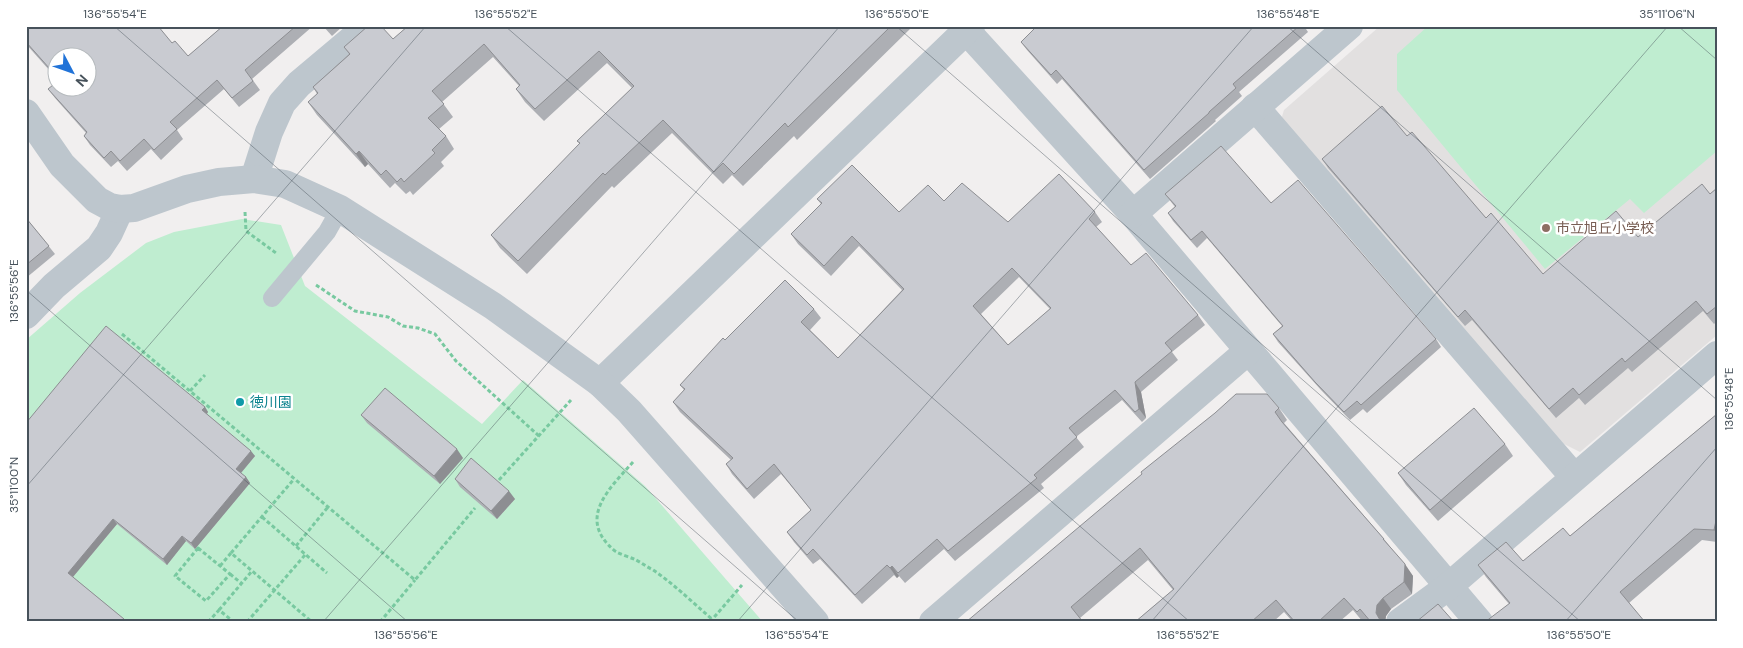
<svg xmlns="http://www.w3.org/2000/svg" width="1743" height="648" viewBox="0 0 1743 648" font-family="'DM Sans','Noto Sans JP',sans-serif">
	<rect width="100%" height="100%" fill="#f1efef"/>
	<polygon fill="#e2e0e0" points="1380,26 1717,26 1717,335 1580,452 1564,444 1281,120 1284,110"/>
	<g fill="#bfedd0">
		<polygon points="1428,26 1717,26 1717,151 1644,213 1630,199 1545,269 1397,90 1397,54"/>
		<polygon points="242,219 281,225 305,286 482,424 523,380 645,486 763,622 26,622 26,340 80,293 146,243 174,232"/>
	</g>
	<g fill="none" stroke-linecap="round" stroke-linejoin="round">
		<g stroke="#78c9a0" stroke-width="3" stroke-dasharray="4 2.5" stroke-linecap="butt">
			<polyline points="245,212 246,231 276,253"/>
			<polyline points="316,285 355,311 388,317 403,326 418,328 435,334 456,361 539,436"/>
			<polyline points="122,334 415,580 475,508"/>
			<polyline points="190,391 205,375"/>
			<path d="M633,462C609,489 576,519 615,551C621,555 630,557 636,560C642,563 647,567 653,570C674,584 693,603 712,619"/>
			<polyline points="499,480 571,400"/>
			<polyline points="262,517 327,573"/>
			<polyline points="296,546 328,507"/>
			<polygon points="198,548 230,574 206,601 175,576"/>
			<polyline points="231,553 294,479"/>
			<polyline points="220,566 231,553 312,622"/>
			<polyline points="230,574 241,583"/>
			<polyline points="219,610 252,571"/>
			<polyline points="208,622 219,610 234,622"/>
			<polyline points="247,622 305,555"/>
			<polyline points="380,622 415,580"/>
			<polyline points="710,622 742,585"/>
		</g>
		<polyline stroke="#bdc6cd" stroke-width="18" points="272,298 327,232 340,209"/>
		<g stroke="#bdc6cd" stroke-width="28">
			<polyline points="962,26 1133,214 1479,622"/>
			<polyline points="1255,107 1574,477"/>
			<polyline points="254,179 269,132 282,103 299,84 368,26"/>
			<polyline points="1133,214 1349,26"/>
			<polyline points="26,315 54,286 99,248 109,233 120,209"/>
			<polyline points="600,383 971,26"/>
			<polyline points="933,622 1248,351"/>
			<polyline points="1400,622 1449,586 1717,355"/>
		</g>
		<polyline stroke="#bdc6cd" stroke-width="28" points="26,113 62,165 97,200 110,207 120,209 134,208 187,189 219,182 254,179 285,184 340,209 493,306 600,383 629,411 815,622"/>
	</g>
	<g fill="#adafb4" fill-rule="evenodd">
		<polygon points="223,26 313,26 252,79 260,90 239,107 224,89 177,130 183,139 161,160 151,149 127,171 118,161 111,167 90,145 84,136 86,133 55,98 48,89 88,88 58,58 58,80 26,44 26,27 172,43 188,56"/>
		<polygon points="323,26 343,26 332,36"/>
		<polygon points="408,26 908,26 910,29 797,140 794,136 743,186 732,175 723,184 672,133 614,188 612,186 527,274 500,248 491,235 580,144 577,141 632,88 607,63 544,121 525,102 516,89 519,86 493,57 442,102 453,117 439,129 446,136 454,149 441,162 444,166 413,195 410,191 406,194 395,183 390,188 368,164 365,167 317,115 308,102 317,94 313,87 349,54 344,47 393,39"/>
		<polygon points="1037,26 1304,26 1308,32 1239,92 1242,96 1215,120 1216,121 1150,179 1062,79 1057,84 1027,50 1021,42"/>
		<polygon points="1407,136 1486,218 1543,274 1638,237 1710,194 1717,188 1717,321 1714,324 1703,311 1632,372 1628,368 1585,405 1579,398 1556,418 1472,320 1465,326 1328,168 1322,159"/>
		<polygon points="1165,194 1271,203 1436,339 1441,347 1367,413 1363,409 1350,420 1321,390 1278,342 1273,334 1282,326 1207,238 1197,248 1173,221 1168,213 1175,207"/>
		<path d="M817,199L899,212L944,201L1008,222L1095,212L1102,222L1096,227L1131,265L1198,315L1205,325L1172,352L1178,360L1141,392L1146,418L1142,422L1122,400L1076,437L1084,447L1041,484L1044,488L955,561L944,549L905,583L899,576L897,578L894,575L862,604L820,559L813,564L794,542L787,532L811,510L781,474L754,499L732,474L726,464L731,460L680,412L673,402L684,390L680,385L725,340L814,309L821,318L810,330L838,358L902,290L859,246L831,276L798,244L791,234L821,204ZM1019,277L1050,309L1008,345L981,314Z"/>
		<polygon points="26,218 55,254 26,278"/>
		<polygon points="205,407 208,412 207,414 255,456 241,473 246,477 250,483 195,549 186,541 167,565 117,524 73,577 124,619 126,622 26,622"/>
		<polygon points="1279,408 1287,420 1284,423 1384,539 1413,576 1412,594 1391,609 1386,616 1385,622 1369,622 1368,621 1368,622 1363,622 1353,610 1339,622 1293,622 1284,612 1273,622 1135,622 1173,590 1148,560 1080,618 966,622"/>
		<polygon points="1717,414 1717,542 1702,540 1629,603 1509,604 1486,577 1478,565 1523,561 1570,536"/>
		<polygon points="361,415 463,458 440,484 367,423"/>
		<polygon points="1505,444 1513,456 1438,521 1406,485 1398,473"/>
		<polygon points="455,479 515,499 497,519 460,487"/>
	</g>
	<g fill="#8d8e92">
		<polygon points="359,151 368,164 365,167 356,154"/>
		<polygon points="1135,382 1141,392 1146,418 1139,409"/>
		<polygon points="205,407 208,412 205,416 202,410"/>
		<polygon points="457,449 463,458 440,484 434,476"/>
		<polygon points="251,451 255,456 240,474 236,469"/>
		<polygon points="246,477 250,483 195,549 191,543"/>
		<polygon points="509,491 515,499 497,519 491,511"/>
		<polygon points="1717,516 1717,534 1714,530"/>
		<polygon points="113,519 117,524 72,578 68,573"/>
		<polygon points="182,536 186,541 167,565 163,559"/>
		<polygon points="1405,564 1413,576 1412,594 1404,582"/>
		<polygon points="892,566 899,576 897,578 890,568"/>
		<polygon points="1383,598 1391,609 1386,616 1385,622 1381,622 1376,613 1377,605"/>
	</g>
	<g fill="#c9cbd1" stroke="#8d8e92" fill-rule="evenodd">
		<polygon points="27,26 158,26 172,43 175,41 188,56 223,26 296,26 245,70 253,81 232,98 217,80 170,122 177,129 154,150 144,139 120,161 111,151 104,158 84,136 87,132 48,89 58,81 58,88 88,88 88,58 58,58 58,78 26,42 26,27"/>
		<polygon points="368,26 381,26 393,39 408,26 891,26 788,127 785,123 734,174 723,163 714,172 663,120 605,175 603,173 518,261 491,235 580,143 577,141 634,86 599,51 535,109 516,89 520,85 484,44 432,91 444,104 428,118 446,136 432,150 435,153 404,182 401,178 397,182 386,170 381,175 359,151 356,154 308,102 318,93 313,87 350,54 344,47"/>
		<polygon points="1037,26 1299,26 1233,84 1236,88 1209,112 1209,113 1144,170 1056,70 1051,75 1021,42"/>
		<polygon points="1382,106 1407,136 1412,132 1486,218 1491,213 1543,274 1616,211 1638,237 1702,184 1710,194 1717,188 1717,306 1707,314 1696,301 1625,362 1622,358 1579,395 1573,388 1549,409 1465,310 1458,317 1322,159"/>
		<polygon points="1221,146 1271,203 1298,180 1436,339 1361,405 1357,401 1344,412 1315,382 1273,334 1283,326 1202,231 1191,240 1168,213 1176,206 1165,194"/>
		<path d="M852,165L899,212L928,185L944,201L962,183L1008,222L1059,174L1095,212L1089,219L1131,265L1146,253L1198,315L1165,343L1172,351L1135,382L1139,409L1135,412L1115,390L1069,428L1077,437L1034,475L1037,478L948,551L937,539L898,573L892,566L890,568L887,565L855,595L813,549L807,555L787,532L811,510L774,464L747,489L726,464L733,458L673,402L685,389L680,385L723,338L725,340L785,280L814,309L801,322L838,358L904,289L852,236L824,266L791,234L822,203L817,199ZM1012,268L1051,308L1008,345L973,306Z"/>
		<polygon points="26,218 49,246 26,265"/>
		<polygon points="106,326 205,407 202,410 251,451 236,469 246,477 191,543 182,536 163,559 113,519 68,573 124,619 122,622 26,622 26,423"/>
		<polygon points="385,388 457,449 434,476 361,415"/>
		<polygon points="1236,394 1267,394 1279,408 1275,412 1282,422 1384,539 1383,539 1405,564 1404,582 1383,598 1377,605 1376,613 1380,620 1382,622 1371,622 1360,609 1357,612 1344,598 1318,622 1295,622 1276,600 1251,622 1135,622 1174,589 1140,548 1071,607 1083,622 966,622 1142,474 1141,472 1215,413"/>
		<polygon points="1474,408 1505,444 1430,510 1398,473"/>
		<polygon points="1717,414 1717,516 1714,530 1694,529 1620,592 1645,622 1485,622 1510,603 1478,565 1506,542 1523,561 1563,528 1570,536"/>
		<polygon points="471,458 509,491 491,511 455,479"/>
		<polygon points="1438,604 1454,622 1416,622"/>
	</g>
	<path fill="none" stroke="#47525b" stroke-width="1" stroke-opacity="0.45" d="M114,26L799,622M505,26L1190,622M896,26L1581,622M1287,26L1717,400M1678,26L1717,60M26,290L408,622M26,487L426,26M323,622L840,26M737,622L1254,26M1151,622L1668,26M1565,622L1717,447"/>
	<circle fill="#8d6e63" stroke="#fff" stroke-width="2" cx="1546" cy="228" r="5"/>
	<circle fill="#0f9aa8" stroke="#fff" stroke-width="2" cx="240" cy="402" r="5"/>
	<g text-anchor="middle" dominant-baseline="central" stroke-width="5" stroke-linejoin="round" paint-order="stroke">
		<g font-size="14" fill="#785e54" stroke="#fff" text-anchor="start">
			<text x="1556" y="228">市立旭丘小学校</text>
		</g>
		<g font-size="14" fill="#0d838f" stroke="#fff" text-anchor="start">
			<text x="250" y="402">徳川園</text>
		</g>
	</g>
	<rect width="1743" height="648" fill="none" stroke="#ffffff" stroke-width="55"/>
	<g transform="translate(72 72) rotate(131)"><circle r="24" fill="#ffffff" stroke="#b5babd"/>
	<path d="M0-4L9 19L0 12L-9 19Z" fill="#2173d8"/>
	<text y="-8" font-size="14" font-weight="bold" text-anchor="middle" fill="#47525b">N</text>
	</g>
	<rect x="28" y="28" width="1688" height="592" fill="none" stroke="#47525b" stroke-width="2"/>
	<g font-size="12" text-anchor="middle" fill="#47525b">
		<text x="115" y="18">136°55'54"E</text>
		<text x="506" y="18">136°55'52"E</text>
		<text x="897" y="18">136°55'50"E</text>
		<text x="1288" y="18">136°55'48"E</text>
		<text x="1667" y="18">35°11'06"N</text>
		<text transform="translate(14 291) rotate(-90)" y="4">136°55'56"E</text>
		<text transform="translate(1729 399) rotate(-90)" y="4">136°55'48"E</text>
		<text transform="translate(14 485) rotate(-90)" y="4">35°11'00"N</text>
		<text x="406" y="639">136°55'56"E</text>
		<text x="797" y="639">136°55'54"E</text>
		<text x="1188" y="639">136°55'52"E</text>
		<text x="1579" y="639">136°55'50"E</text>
	</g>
</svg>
